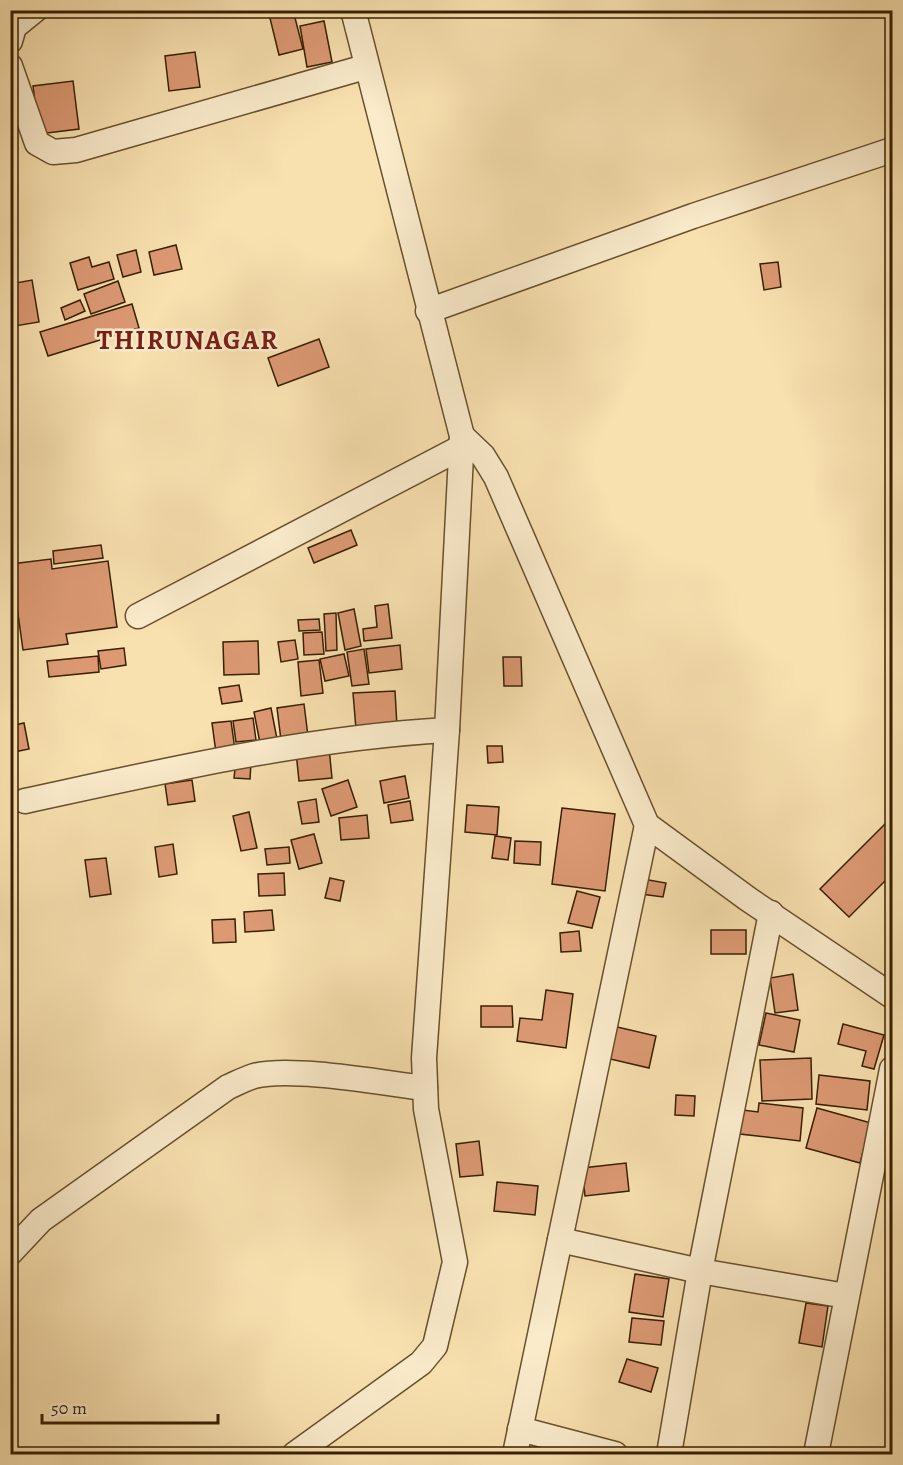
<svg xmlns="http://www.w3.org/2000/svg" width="903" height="1465" viewBox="0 0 903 1465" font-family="Alegreya,serif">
	<rect width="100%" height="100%" fill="#f8e0af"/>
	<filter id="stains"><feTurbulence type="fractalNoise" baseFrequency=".00333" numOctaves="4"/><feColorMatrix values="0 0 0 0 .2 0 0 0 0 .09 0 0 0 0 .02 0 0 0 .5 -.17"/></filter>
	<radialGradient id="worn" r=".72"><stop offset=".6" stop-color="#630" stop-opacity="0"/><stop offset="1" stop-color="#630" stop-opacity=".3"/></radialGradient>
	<g fill="#dc9974" stroke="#382000" stroke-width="1.5">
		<polygon points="268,10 293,10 303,49 279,55"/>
		<polygon points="324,21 332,62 307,67 300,26"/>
		<polygon points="195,52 200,87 169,91 165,56"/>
		<polygon points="73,81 79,129 39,134 33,86"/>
		<polygon points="176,245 182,269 154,275 149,252"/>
		<polygon points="136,250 141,272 123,277 117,255"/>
		<polygon points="89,257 92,267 109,262 114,279 78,290 70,263"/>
		<polygon points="778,262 781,287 764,290 760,264"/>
		<polygon points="32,280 39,322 15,326 10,284"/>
		<polygon points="118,281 125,302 91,314 84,294"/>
		<polygon points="80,300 85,311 65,320 61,308"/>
		<polygon points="132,304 139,328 48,356 40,332"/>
		<polygon points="319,339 329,367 278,386 268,358"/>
		<polygon points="351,530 357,545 314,563 308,548"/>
		<polygon points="101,545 103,558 54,564 53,551"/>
		<polygon points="51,559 52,569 108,561 117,627 66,634 68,644 23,650 11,564"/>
		<polygon points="388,604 392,638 364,641 363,629 377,627 375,606"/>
		<polygon points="354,609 361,646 345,650 338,613"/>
		<polygon points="336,613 337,650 326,651 324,614"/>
		<polygon points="319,619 320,630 299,631 298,620"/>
		<polygon points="322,632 324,654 304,655 303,633"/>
		<polygon points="295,640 298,659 281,662 278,642"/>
		<polygon points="258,641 259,674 224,675 223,642"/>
		<polygon points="400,645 402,669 369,673 366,649"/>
		<polygon points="124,648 126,665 101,669 98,651"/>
		<polygon points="364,649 369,684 352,686 347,652"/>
		<polygon points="344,654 349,676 325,681 320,659"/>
		<polygon points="98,656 99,672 49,677 47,661"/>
		<polygon points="503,657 521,657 522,686 504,686"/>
		<polygon points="319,660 323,693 301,696 298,662"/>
		<polygon points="239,685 242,701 222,704 219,688"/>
		<polygon points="395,691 397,726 356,729 353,693"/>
		<polygon points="304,704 308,736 281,740 277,708"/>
		<polygon points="271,708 277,739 260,743 254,712"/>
		<polygon points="253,718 256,740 236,742 233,721"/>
		<polygon points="231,721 235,750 216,753 212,723"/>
		<polygon points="24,723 29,749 14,752 10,726"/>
		<polygon points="487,746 502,746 503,762 488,763"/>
		<polygon points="329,748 332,778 299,781 296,752"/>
		<polygon points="236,761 251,763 250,779 234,778"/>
		<polygon points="405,776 409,798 384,803 380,781"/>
		<polygon points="192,780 195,801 168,805 165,784"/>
		<polygon points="348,780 357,807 331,816 322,789"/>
		<polygon points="316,799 319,822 302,824 298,802"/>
		<polygon points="410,801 413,820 391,823 388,805"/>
		<polygon points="467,805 499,807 497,835 465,832"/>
		<polygon points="562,808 615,814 605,891 552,884"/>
		<polygon points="249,812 257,848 241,851 233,816"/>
		<polygon points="367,815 369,838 341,840 339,818"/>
		<polygon points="892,817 892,874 849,917 820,889"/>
		<polygon points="314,834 322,863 299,869 291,840"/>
		<polygon points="495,836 511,838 508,860 492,858"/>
		<polygon points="515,841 541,842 540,865 514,863"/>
		<polygon points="173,844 177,874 159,877 155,847"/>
		<polygon points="289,847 290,863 267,865 265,849"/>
		<polygon points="106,858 111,894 90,897 85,860"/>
		<polygon points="284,873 285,895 259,896 258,874"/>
		<polygon points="330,878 344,881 340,901 325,898"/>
		<polygon points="643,879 666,883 663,897 641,894"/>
		<polygon points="577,891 600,897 592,928 568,923"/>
		<polygon points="272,910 274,930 245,932 244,912"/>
		<polygon points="235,919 236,942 213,943 212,920"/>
		<rect x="711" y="930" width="35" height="24"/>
		<polygon points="579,931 581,951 561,952 560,933"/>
		<polygon points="793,974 798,1010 775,1013 770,978"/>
		<polygon points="546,990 573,994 566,1048 517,1041 520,1018 542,1020"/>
		<polygon points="481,1006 512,1006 513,1027 481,1027"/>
		<polygon points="766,1013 800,1020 794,1052 759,1045"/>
		<polygon points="843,1024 884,1035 874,1069 862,1066 866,1051 838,1044"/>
		<polygon points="613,1026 656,1036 649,1068 606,1058"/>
		<polygon points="811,1058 812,1099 762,1101 760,1060"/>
		<polygon points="819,1075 870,1081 867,1110 816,1104"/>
		<polygon points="676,1095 695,1096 694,1116 675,1115"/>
		<polygon points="759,1103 803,1108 800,1141 740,1134 743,1110 758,1112"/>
		<polygon points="817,1108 871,1123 860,1163 806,1148"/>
		<polygon points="479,1141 483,1175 460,1177 456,1144"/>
		<polygon points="626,1163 629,1191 585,1196 582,1168"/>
		<polygon points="497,1182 538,1186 535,1215 494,1211"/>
		<polygon points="635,1274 669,1279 663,1317 629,1312"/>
		<polygon points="806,1303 828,1306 822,1347 799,1343"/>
		<polygon points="632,1318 664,1321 661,1345 629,1342"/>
		<polygon points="627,1359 658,1368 651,1392 619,1382"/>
	</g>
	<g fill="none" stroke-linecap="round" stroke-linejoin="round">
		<g stroke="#68502c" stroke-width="27">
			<g id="minor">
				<polyline points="10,41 14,27 35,10"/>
				<polyline points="10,66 37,143 53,152 76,150 365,67"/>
				<polyline points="428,311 693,216 892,150"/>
				<polyline points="462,436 483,456 496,477 647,825 748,899 892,996"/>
				<polyline points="138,616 462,447"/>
				<path d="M25,801C164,771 304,738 447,730"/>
				<polyline points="560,1240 700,1271 846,1296"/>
				<path d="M10,1253L41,1220L228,1087C237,1083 245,1079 254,1076C291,1066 383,1083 425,1088"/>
				<polyline points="520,1429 615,1454"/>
				<polyline points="295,1454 421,1363 435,1346 455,1262 426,1109 424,1058 447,730 462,436 353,10"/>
				<polyline points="515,1454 647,825"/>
				<polyline points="669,1454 700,1271 771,913"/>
				<polyline points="816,1454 892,1069"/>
			</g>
		</g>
		<use href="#minor" stroke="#faebcb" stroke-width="24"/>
	</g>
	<g text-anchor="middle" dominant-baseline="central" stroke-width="5" stroke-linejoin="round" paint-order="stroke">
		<g font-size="27" font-weight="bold" letter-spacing="1.5" fill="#7a1f14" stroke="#faebcb">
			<text x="188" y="340">THIRUNAGAR</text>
		</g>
	</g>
	<rect width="903" height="1465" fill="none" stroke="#f8e0af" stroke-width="36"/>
	<rect x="12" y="12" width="879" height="1441" fill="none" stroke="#382000" stroke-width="3"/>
	<rect x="18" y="18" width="867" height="1429" fill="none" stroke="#382000" stroke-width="1.5"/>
	<path d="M42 1414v9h176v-9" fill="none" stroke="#382000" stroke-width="3"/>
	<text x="51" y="1414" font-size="18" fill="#382000" stroke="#faebcb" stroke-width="4.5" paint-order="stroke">50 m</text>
	<rect width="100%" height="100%" filter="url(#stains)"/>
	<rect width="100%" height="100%" fill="url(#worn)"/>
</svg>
